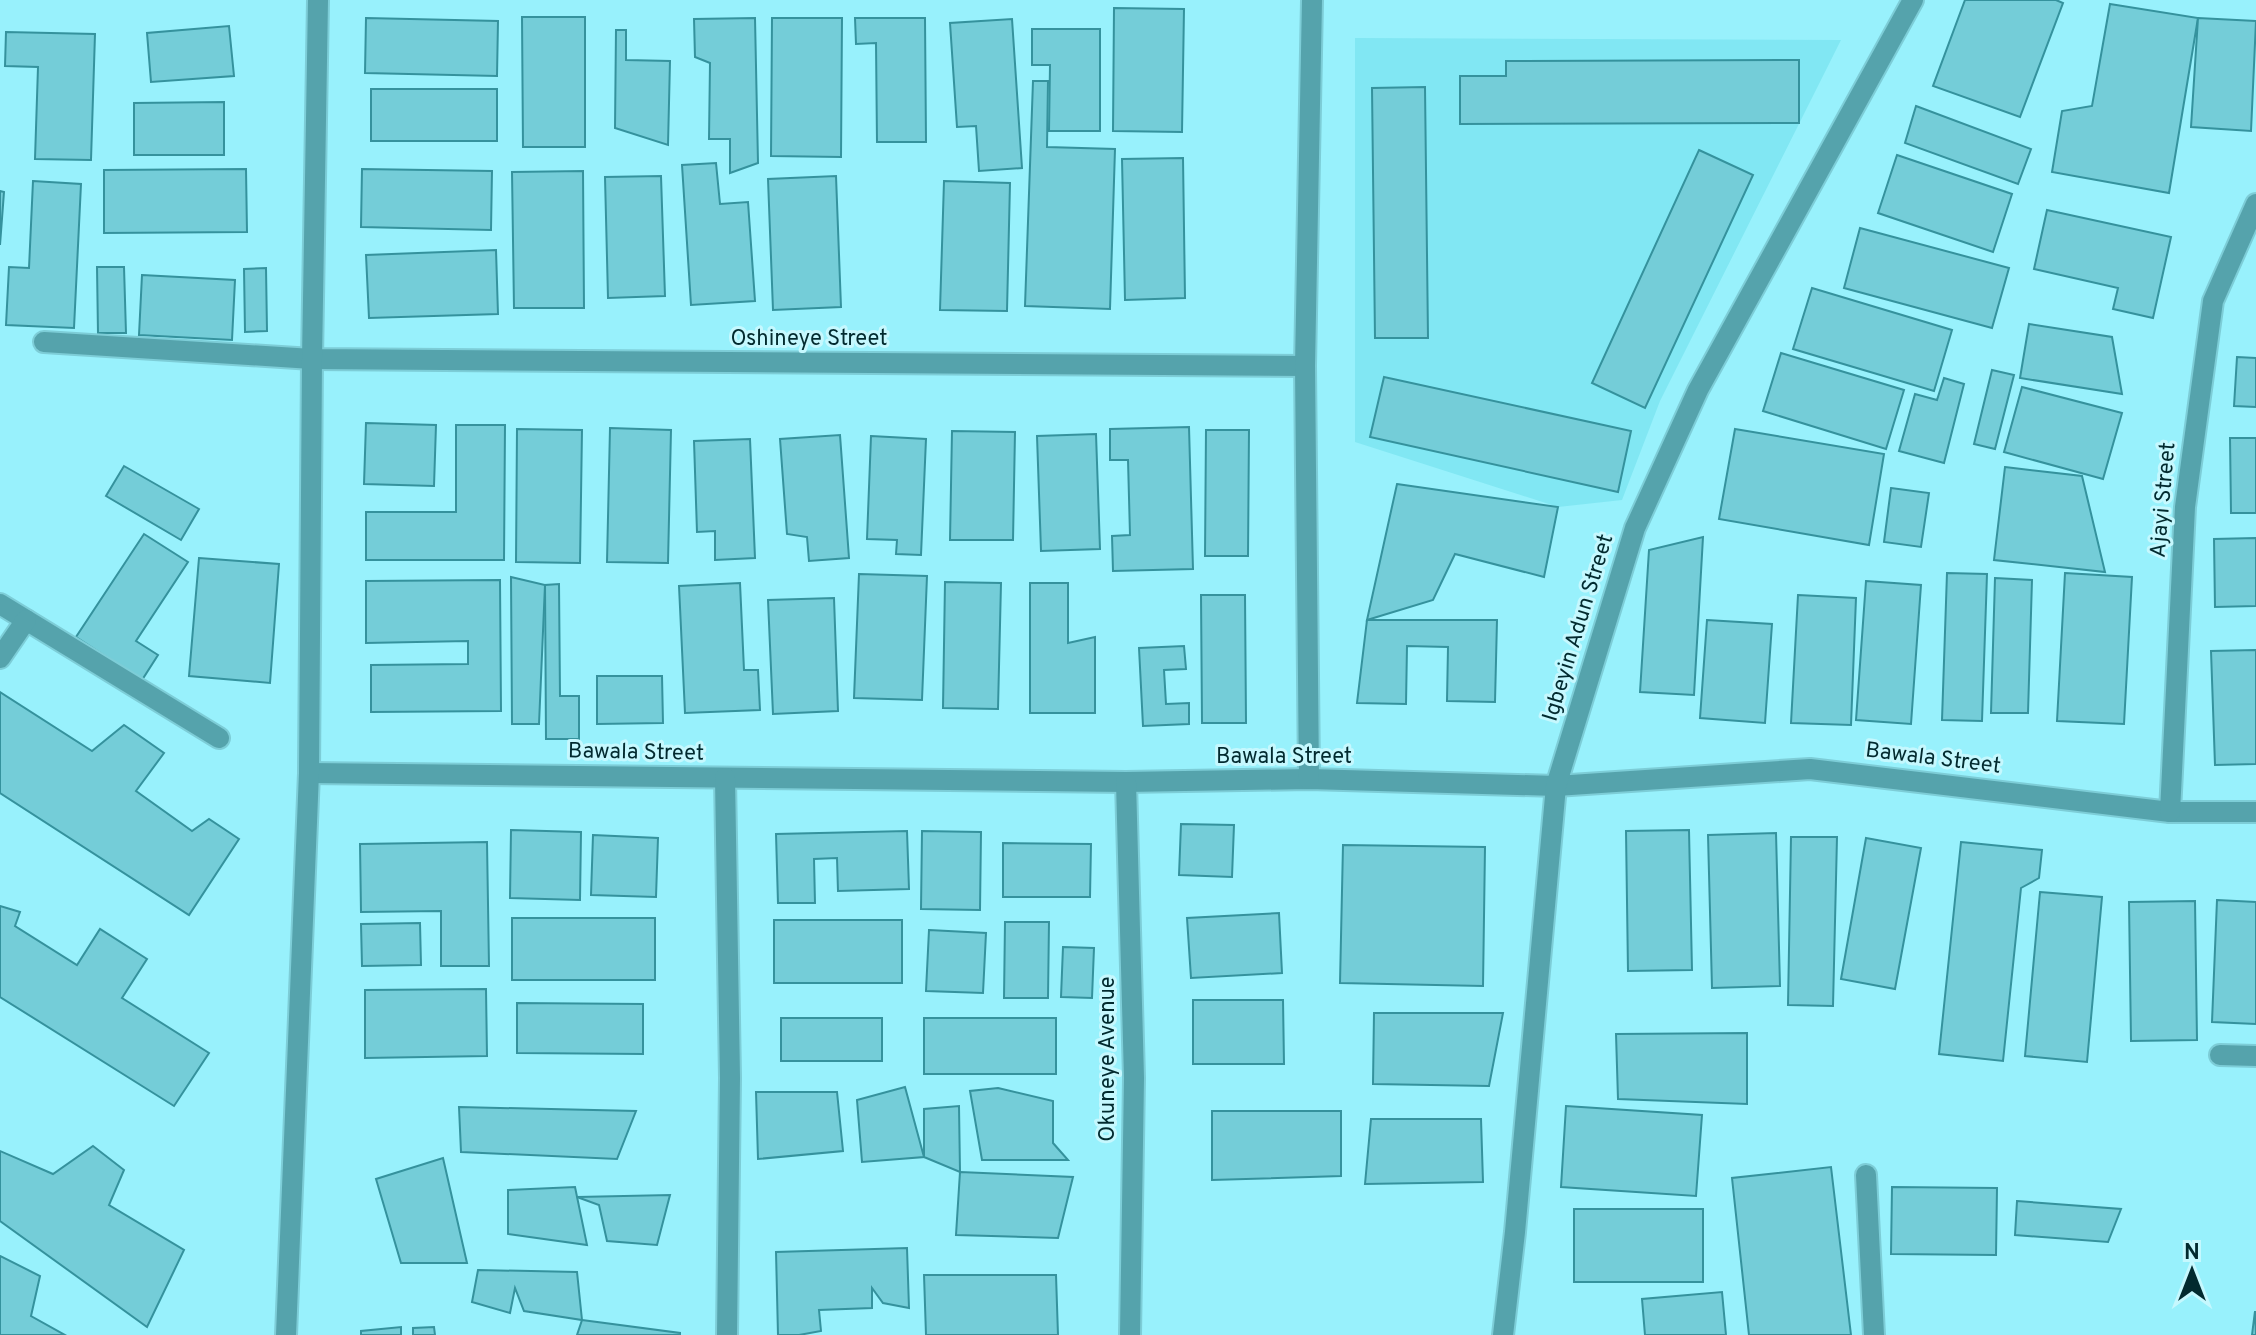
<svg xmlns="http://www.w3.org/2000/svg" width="2256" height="1335" viewBox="0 0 2256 1335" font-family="Overpass,sans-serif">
	<rect width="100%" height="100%" fill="#98f1fc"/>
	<polygon fill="#81e7f3" points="1355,38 1841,40 1660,401 1622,500 1558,507 1355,442"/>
	<g fill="#74cdd8" stroke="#35929d" stroke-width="2">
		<polygon points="1965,0 2056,0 2063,3 2020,117 1933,86"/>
		<polygon points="2110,4 2198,18 2169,193 2052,172 2062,111 2092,106"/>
		<polygon points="1114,8 1184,9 1182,132 1113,131"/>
		<polygon points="522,17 585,17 585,147 523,147"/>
		<polygon points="366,18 498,21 497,76 365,73"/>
		<polygon points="755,18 758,163 730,173 730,139 709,139 710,63 695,57 694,19"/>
		<polygon points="772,18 842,18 841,157 771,156"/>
		<polygon points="855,18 925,18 926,142 877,142 876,43 856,44"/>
		<polygon points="2198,18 2256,21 2251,131 2191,127"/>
		<polygon points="1012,19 1022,168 979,171 976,126 957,127 950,23"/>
		<polygon points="229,26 234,76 151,82 147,33"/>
		<polygon points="1032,29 1100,29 1100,131 1049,131 1050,65 1032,65"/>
		<polygon points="616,30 626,30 626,60 670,61 668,145 615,128"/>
		<polygon points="6,32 95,34 91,160 35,159 38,67 5,66"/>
		<polygon points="1799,60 1799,123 1460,124 1460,76 1506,76 1506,61"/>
		<polygon points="1033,81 1048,81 1047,147 1115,149 1110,309 1025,306"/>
		<polygon points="1425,87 1428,338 1375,338 1372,88"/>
		<rect x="371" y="89" width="126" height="52"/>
		<polygon points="224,102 224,155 134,155 134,103"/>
		<polygon points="1916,106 2031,149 2018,184 1905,143"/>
		<polygon points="1699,150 1753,175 1645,408 1592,383"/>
		<polygon points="1897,155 2012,194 1993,252 1878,213"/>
		<polygon points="1183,158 1185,298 1125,300 1122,159"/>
		<polygon points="716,163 720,204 748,202 755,301 691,305 682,165"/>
		<polygon points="246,169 247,232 104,233 104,170"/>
		<polygon points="362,169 492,171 491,230 361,227"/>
		<polygon points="583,171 584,308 514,308 512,172"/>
		<polygon points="661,176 665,296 608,298 605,177"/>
		<polygon points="836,176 841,307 773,310 768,179"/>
		<polygon points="33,181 81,184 74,328 6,325 9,267 29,268"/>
		<polygon points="944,181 1010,183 1007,311 940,310"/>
		<polygon points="0,191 4,192 0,245"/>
		<polygon points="2047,210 2171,237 2153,318 2113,309 2118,288 2034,269"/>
		<polygon points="1860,228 2009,268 1992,328 1844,288"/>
		<polygon points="496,250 498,314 369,318 366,255"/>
		<polygon points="97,267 124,267 126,333 98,333"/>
		<polygon points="266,268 267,331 245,332 244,269"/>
		<polygon points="142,275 235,280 232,340 139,335"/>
		<polygon points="1812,288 1952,330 1934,391 1793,349"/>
		<polygon points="2029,324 2112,337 2122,394 2020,378"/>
		<polygon points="1781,353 1904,390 1886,449 1763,411"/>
		<polygon points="2237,357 2256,358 2256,407 2234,406"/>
		<polygon points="1992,370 2014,375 1995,449 1974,444"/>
		<polygon points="1384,377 1631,431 1618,492 1370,437"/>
		<polygon points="1944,378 1964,384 1944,463 1899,451 1915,394 1937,400"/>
		<polygon points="2022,387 2122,413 2103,479 2004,452"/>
		<polygon points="366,423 436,425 434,486 364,484"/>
		<polygon points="456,425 505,425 504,560 366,560 366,512 456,512"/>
		<polygon points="1189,427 1193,569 1113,571 1112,536 1130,535 1128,460 1110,460 1110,429"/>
		<polygon points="610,428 671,430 668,563 607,562"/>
		<polygon points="517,429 582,430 580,563 516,562"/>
		<polygon points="1735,429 1884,454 1869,545 1719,519"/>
		<polygon points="1206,430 1249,430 1248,556 1205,556"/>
		<polygon points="952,431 1015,432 1013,540 950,540"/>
		<polygon points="1096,434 1100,549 1041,551 1037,436"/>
		<polygon points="840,435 849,558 809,561 807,537 787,534 780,439"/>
		<polygon points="871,436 926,439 921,555 896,554 897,540 867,539"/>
		<polygon points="2230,438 2256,438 2256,513 2231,513"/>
		<polygon points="750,439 755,558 715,560 715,531 697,532 694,441"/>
		<polygon points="124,466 199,509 181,540 106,496"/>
		<polygon points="2005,467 2082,476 2105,572 1994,560"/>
		<polygon points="1397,484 1558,507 1544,577 1455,554 1433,600 1367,620"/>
		<polygon points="1891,488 1929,493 1921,547 1884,542"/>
		<polygon points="144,534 188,562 136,641 158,655 142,680 76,637"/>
		<polygon points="1703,537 1694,695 1640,692 1649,550"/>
		<polygon points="2256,538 2256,606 2215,607 2214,539"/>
		<polygon points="199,558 279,564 270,683 189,676"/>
		<polygon points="1947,573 1987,574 1982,721 1942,720"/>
		<polygon points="2065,573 2132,577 2124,724 2057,721"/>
		<polygon points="859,574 927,576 922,700 854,698"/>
		<polygon points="511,577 545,585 539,724 512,724"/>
		<polygon points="1995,578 2032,580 2028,713 1991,713"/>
		<polygon points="500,580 501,711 371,712 371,665 468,664 468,641 366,643 366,581"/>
		<polygon points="1866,581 1921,585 1911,724 1856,720"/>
		<polygon points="945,582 1001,583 998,709 943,708"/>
		<polygon points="740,583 744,670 758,670 760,710 685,713 679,586"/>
		<polygon points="1030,583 1068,583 1068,643 1095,637 1095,713 1030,713"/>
		<polygon points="559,584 560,696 579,696 579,739 546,739 545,585"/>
		<polygon points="1201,595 1245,595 1246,723 1202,723"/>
		<polygon points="1798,595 1856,598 1851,725 1791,723"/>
		<polygon points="834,598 838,711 773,714 768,600"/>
		<polygon points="1367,620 1497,620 1495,702 1447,701 1448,647 1407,646 1406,704 1357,703"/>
		<polygon points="1707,620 1772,624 1765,723 1700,718"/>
		<polygon points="1184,646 1186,669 1164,670 1166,704 1189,703 1189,724 1143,726 1139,648"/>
		<polygon points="2256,650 2256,764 2215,765 2211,651"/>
		<polygon points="597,676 662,676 663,723 597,724"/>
		<polygon points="0,692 92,751 124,725 164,753 136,791 192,831 209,819 239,839 189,915 0,793"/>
		<polygon points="1181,824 1234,825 1232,877 1179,875"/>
		<polygon points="511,830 581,832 580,900 510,898"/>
		<polygon points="1689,830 1692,970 1628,971 1626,831"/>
		<polygon points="907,831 909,889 838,891 837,858 814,859 815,903 778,903 776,834"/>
		<polygon points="922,831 981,832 980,910 921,909"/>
		<polygon points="1776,833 1780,986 1712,988 1708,835"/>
		<polygon points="593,835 658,838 656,897 591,895"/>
		<polygon points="1791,837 1837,837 1833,1006 1788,1005"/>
		<polygon points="1866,838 1921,848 1895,989 1841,979"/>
		<polygon points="487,842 489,966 441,966 441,911 361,912 360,844"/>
		<polygon points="1961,842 2042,850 2039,878 2021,888 2003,1061 1939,1054"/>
		<polygon points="1003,843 1091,844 1090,897 1003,897"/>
		<polygon points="1343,845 1485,847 1483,986 1340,983"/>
		<polygon points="2040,892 2102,897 2087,1062 2025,1056"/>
		<polygon points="2217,900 2256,902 2256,1024 2212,1022"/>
		<polygon points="2195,901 2197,1040 2131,1041 2129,902"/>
		<polygon points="0,906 20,912 15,926 77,965 100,929 147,959 122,998 209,1053 174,1106 0,997"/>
		<polygon points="1279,913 1282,973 1191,978 1187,918"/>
		<rect x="512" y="918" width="143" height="62"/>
		<rect x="774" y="920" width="128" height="63"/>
		<polygon points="1005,922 1049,922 1048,998 1004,998"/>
		<polygon points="420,923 421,965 362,966 361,924"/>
		<polygon points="929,930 986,933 983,993 926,991"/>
		<polygon points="1063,947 1094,948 1092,998 1061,997"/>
		<polygon points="486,989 487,1056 365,1058 365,990"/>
		<polygon points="1193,1000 1283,1000 1284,1064 1193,1064"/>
		<polygon points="517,1003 643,1004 643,1054 517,1053"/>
		<polygon points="1374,1013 1503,1013 1489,1086 1373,1084"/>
		<rect x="781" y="1018" width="101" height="43"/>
		<rect x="924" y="1018" width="132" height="56"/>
		<polygon points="1747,1033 1747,1104 1618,1099 1616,1034"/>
		<polygon points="905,1087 924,1157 862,1162 857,1100"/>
		<polygon points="998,1088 1053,1101 1053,1143 1068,1160 982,1160 970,1091"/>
		<polygon points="756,1092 837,1092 843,1151 758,1159"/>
		<polygon points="959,1106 960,1172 924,1157 924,1109"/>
		<polygon points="1566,1106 1702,1115 1696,1196 1561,1187"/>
		<polygon points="459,1107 636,1111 617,1159 461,1152"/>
		<polygon points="1212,1111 1341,1111 1341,1176 1212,1180"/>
		<polygon points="1371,1119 1481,1119 1483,1182 1365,1184"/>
		<polygon points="93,1146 124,1170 109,1205 184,1250 147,1327 0,1221 0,1151 53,1174"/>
		<polygon points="443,1158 467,1263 401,1263 376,1179"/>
		<polygon points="1831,1167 1851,1335 1749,1335 1732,1178"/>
		<polygon points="960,1172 1073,1177 1058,1238 956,1235"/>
		<polygon points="575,1187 587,1245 508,1234 508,1190"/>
		<polygon points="1892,1187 1997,1188 1996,1255 1891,1254"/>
		<polygon points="670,1195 657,1245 607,1241 599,1205 577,1197"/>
		<polygon points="2017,1201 2121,1209 2108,1242 2015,1235"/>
		<rect x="1574" y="1209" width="129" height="73"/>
		<polygon points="907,1248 909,1308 883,1303 872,1288 872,1308 819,1310 821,1331 799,1335 778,1335 776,1252"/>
		<polygon points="0,1256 40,1276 31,1316 65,1335 0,1335"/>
		<polygon points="478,1270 577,1272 582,1320 524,1311 515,1288 510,1313 472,1302"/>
		<polygon points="924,1275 1056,1275 1058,1335 926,1335"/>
		<polygon points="1722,1292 1726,1335 1645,1335 1642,1299"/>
		<polygon points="2255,1311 2256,1335 2252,1335"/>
		<polygon points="582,1320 680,1333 680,1335 577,1335"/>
		<polygon points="401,1327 401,1335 361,1335 361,1331"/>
		<polygon points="434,1327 435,1335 413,1335 413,1328"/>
	</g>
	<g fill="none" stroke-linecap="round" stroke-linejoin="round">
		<g stroke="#7dcdd7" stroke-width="24">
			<g id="service">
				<polyline points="0,604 219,738"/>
				<polyline points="0,658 26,620"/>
				<polyline points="1866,1175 1874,1335"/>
			</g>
		</g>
		<g stroke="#7dcdd7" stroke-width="24">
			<g id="minor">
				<polyline points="44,342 312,359 1305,366"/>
				<polyline points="309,773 1126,782 1309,779 1556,786 1810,769 2170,812 2256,812"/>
				<polyline points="725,778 730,1078 727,1335"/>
				<polyline points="1309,779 1305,366 1312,0"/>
				<polyline points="1126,782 1134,1078 1130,1335"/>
				<polyline points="2170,812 2185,507 2213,301 2256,204"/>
				<polyline points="2220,1055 2256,1056"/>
				<polyline points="286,1335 309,773 312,359 318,0"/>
				<polyline points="1503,1335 1515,1232 1556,786 1635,528 1698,390 1913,0"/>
			</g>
		</g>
		<use href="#service" stroke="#55a3ac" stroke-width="20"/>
		<use href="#minor" stroke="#55a3ac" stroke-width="20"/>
	</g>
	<g text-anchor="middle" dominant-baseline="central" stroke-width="6" stroke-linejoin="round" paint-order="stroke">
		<g font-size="22" fill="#022a2f" stroke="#c6f8fe">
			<text x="809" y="339">Oshineye Street</text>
			<text transform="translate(2164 500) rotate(-85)">Ajayi Street</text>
			<text transform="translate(1579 628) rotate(-73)">Igbeyin Adun Street</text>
			<text transform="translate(636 753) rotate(1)">Bawala Street</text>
			<text x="1284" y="757">Bawala Street</text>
			<text transform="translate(1933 759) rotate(7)">Bawala Street</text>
			<text transform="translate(1108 1059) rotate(-90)">Okuneye Avenue</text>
		</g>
	</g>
	<g transform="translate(2192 1271)" stroke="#c6f8fe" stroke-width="6" paint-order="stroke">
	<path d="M0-6L14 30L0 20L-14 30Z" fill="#022a2f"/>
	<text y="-12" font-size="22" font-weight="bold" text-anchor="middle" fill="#022a2f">N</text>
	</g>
</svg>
